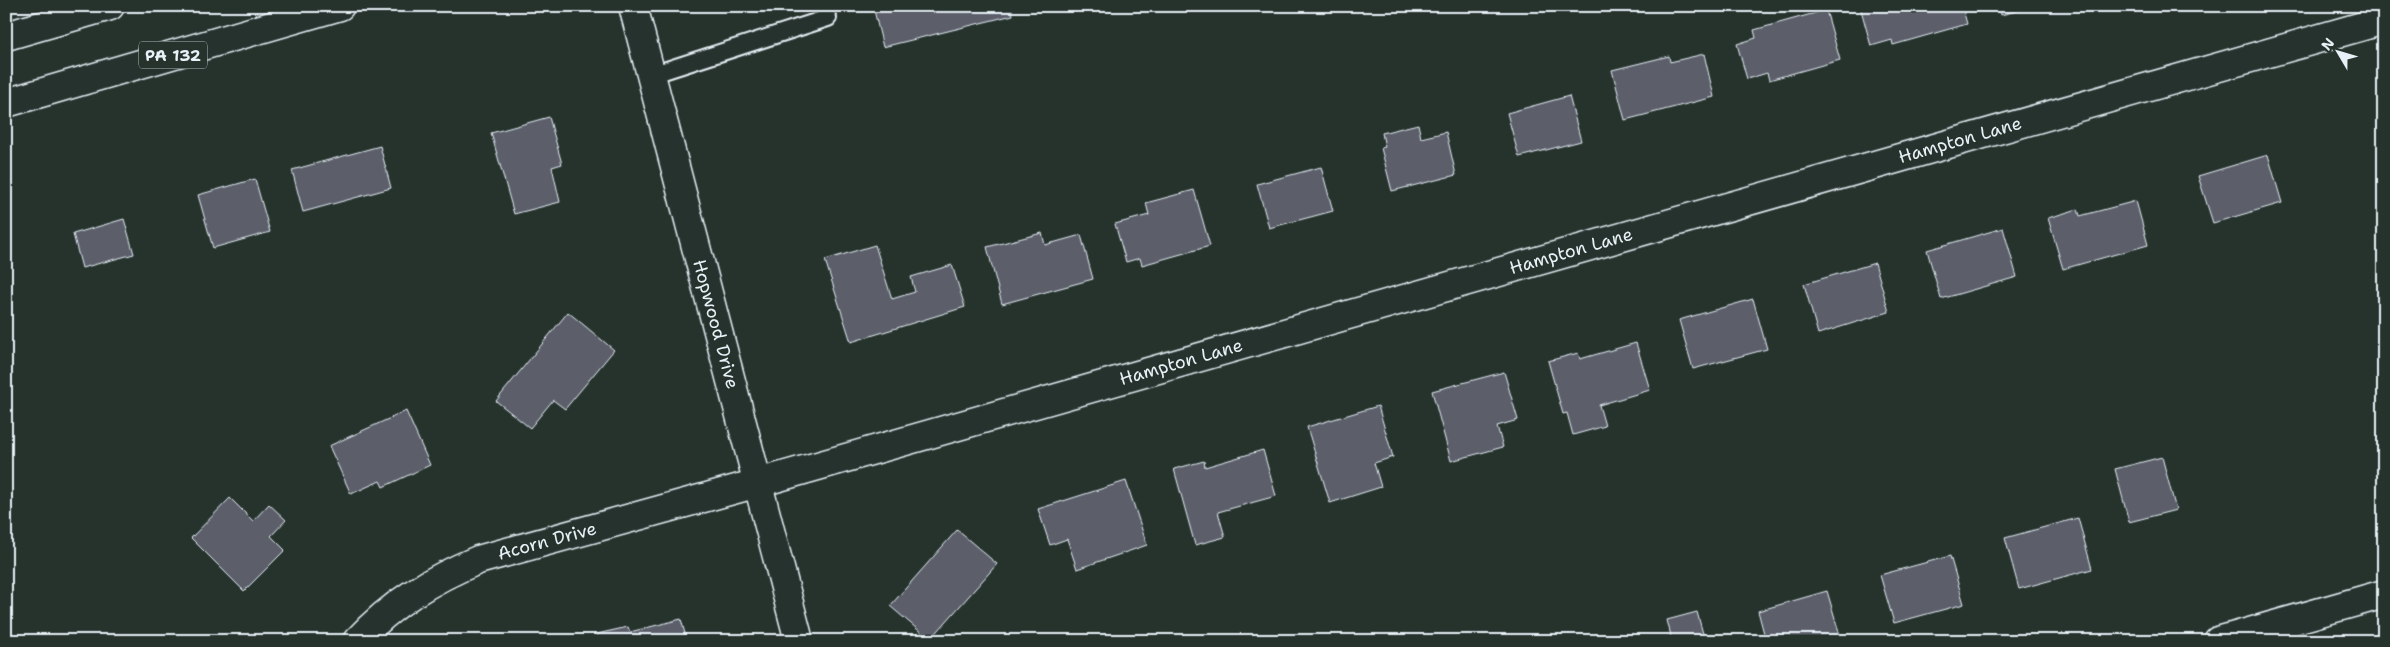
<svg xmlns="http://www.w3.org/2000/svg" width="2390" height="647" viewBox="0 0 2390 647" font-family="'Shantell Sans',sans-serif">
	<rect width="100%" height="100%" fill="#26332d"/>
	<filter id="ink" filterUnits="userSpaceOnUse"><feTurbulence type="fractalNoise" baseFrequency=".02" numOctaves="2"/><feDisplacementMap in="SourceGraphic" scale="10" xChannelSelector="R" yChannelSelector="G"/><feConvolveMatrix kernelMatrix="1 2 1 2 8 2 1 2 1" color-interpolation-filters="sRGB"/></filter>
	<g filter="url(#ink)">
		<g fill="#5c5e6b" stroke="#e8f1f8">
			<polygon points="873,6 1011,6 1013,15 883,47"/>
			<polygon points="1860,6 1962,6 1967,24 1893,45 1892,40 1871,46"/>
			<polygon points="1999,6 2036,6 2001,15"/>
			<polygon points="1826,10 1840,60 1769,80 1767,73 1747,79 1737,44 1756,38 1754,30"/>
			<polygon points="1704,54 1714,97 1625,120 1612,70 1669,56 1670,62"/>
			<polygon points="1569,96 1581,141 1519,157 1507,113"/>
			<polygon points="549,117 562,164 552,167 560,202 514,214 491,133"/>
			<polygon points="1418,124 1421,138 1446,132 1456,175 1392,191 1381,148 1385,147 1382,133"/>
			<polygon points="380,146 391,188 303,212 292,170"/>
			<polygon points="2268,155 2282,203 2213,223 2198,176"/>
			<polygon points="1321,167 1333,211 1269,228 1257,184"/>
			<polygon points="255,179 270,232 213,248 198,195"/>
			<polygon points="1194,190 1210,246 1142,265 1140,258 1126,262 1115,224 1149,215 1146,203"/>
			<polygon points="2136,201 2148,245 2063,269 2048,218 2078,209 2080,216"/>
			<polygon points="124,219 134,254 82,268 73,234"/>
			<polygon points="2003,228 2017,277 1941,299 1927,250"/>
			<polygon points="1042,233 1045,245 1081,235 1093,279 1002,304 987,247"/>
			<polygon points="875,245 892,299 915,292 911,277 952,265 965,307 851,342 825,260"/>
			<polygon points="1875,263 1889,312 1818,334 1804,284"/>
			<polygon points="1753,299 1767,349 1693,369 1679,320"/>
			<polygon points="568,312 614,350 565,409 553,400 530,428 496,401"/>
			<polygon points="1636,343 1650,390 1599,405 1605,426 1573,435 1567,413 1563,414 1548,361 1578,353 1580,359"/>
			<polygon points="1504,372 1518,420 1497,426 1503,447 1451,461 1432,391"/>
			<polygon points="1378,406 1393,457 1374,463 1381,487 1330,503 1307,427"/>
			<polygon points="406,411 430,465 383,487 380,481 351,494 329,446"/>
			<polygon points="1263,450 1276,496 1218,512 1225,537 1195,545 1174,469 1204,461 1205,467"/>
			<polygon points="2162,457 2176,510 2129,522 2115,469"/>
			<polygon points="1126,481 1147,545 1077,569 1067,539 1050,545 1038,509"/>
			<polygon points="230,498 253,521 269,504 286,520 271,536 285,550 244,591 191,538"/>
			<polygon points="2078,518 2092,569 2019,589 2005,538"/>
			<polygon points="957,530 997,564 930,640 890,606"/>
			<polygon points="1950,556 1964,604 1894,623 1880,575"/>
			<polygon points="1827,591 1841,639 1835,641 1766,641 1758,611"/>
			<polygon points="1697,612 1705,641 1653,641 1671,636 1667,620"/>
			<polygon points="681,619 687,641 599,641 597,634 628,627 630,632"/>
		</g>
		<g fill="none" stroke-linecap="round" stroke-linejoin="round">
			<g stroke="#e8f1f8" stroke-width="20">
				<polyline id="lane" points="651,75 828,18"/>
			</g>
			<g stroke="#e8f1f8" stroke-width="31">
				<g id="street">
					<polyline points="633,6 799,641"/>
					<path d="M357,641C392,603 432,579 478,560L758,483L2384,20"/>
					<polyline points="2218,641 2384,594"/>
				</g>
			</g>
			<g stroke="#e8f1f8" stroke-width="31">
				<g id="primary">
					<polyline points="6,36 110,6"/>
					<polyline points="6,103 340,6"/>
				</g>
			</g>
			<use href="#lane" stroke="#26332d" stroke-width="16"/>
			<use href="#street" stroke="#26332d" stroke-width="28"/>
			<use href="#primary" stroke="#26332d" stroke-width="28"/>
		</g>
	</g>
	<g text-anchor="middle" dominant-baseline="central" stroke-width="4" stroke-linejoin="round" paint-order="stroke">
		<rect fill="#26332d" stroke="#aeb8bb" stroke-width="1" x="139" y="41.5" width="68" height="27" rx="4"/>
		<g font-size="16" font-weight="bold" fill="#e8f1f8">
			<text x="173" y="55">PA 132</text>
		</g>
		<g font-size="18" fill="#e8f1f8" stroke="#26332d">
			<text transform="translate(1960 140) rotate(-16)">Hampton Lane</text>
			<text transform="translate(1571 251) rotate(-16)">Hampton Lane</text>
			<text transform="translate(716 324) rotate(75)">Hopwood Drive</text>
			<text transform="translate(1181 362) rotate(-16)">Hampton Lane</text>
			<text transform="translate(547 541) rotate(-15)">Acorn Drive</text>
		</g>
	</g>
	<rect width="2390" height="647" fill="none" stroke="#26332d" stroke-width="25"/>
	<rect x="12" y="12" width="2365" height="622" fill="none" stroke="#e8f1f8" stroke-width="2" filter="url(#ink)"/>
	<g transform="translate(2338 52) rotate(308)" stroke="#26332d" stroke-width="4" paint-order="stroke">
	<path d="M0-4L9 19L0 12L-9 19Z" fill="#e8f1f8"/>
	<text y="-8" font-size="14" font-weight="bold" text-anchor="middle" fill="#e8f1f8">N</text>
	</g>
</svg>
